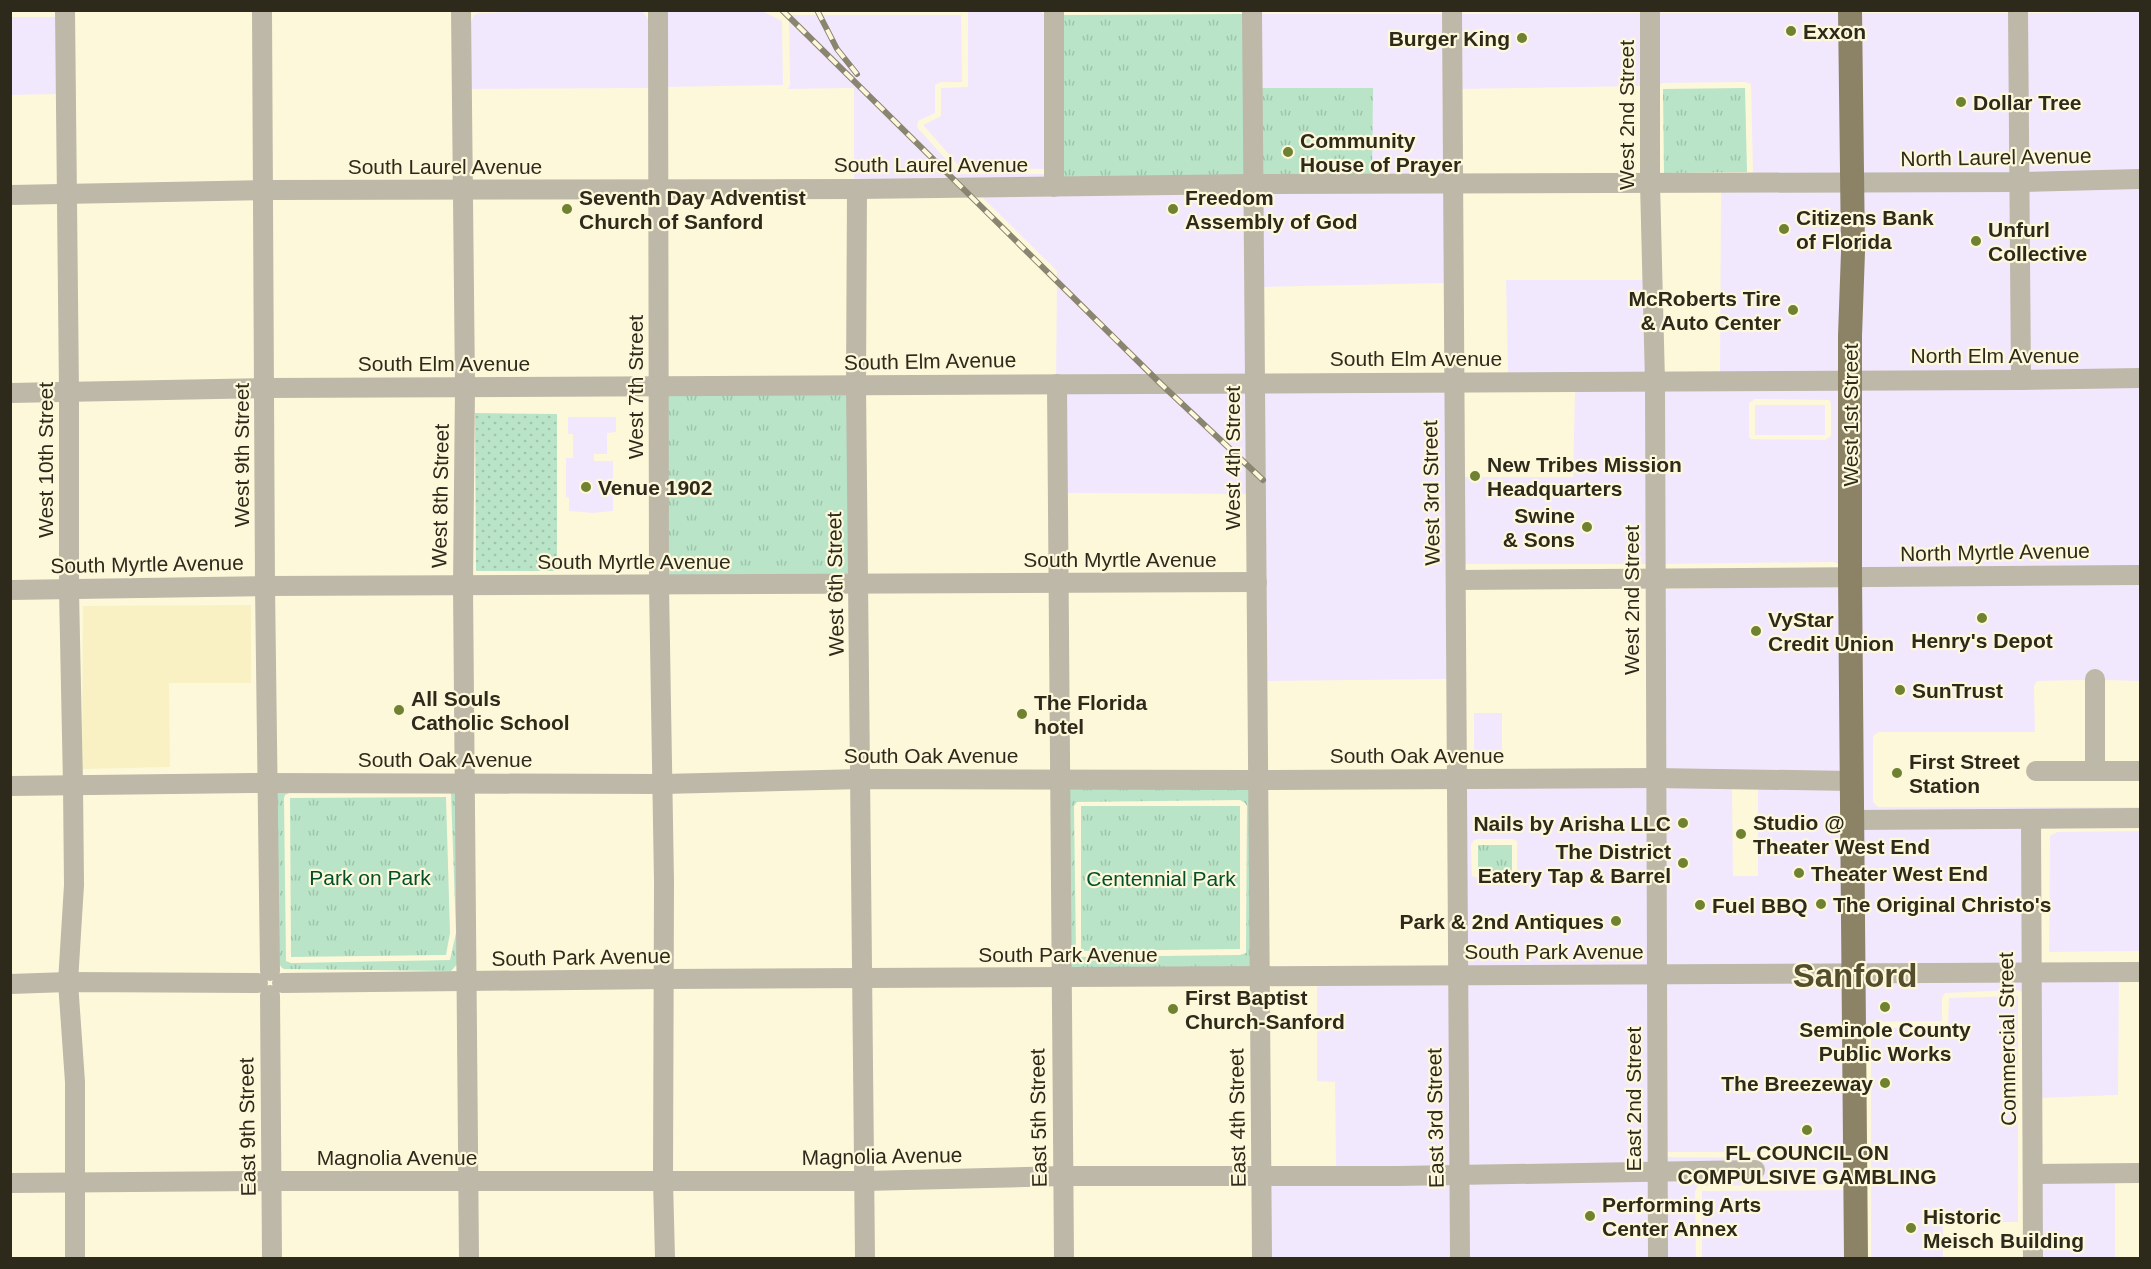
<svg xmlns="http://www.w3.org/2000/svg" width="2151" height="1269" viewBox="0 0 2151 1269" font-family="Arial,sans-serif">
	<defs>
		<pattern id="grass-tufts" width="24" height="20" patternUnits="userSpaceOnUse" patternTransform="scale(1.5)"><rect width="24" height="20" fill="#b9e4c8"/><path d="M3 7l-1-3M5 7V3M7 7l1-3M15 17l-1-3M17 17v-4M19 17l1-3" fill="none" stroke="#9fc4ab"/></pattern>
		<pattern id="garden-dots" width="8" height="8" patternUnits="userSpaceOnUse" patternTransform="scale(1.5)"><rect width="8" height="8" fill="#b9e4c8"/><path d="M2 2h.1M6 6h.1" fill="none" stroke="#9fc4ab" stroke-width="1.8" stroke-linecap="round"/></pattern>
	</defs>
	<rect width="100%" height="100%" fill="#fef8da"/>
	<g fill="#f2e8fd" fill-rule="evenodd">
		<polygon points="1040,10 1046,17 1047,169 961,168 923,125 941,116 941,88 968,87 968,11"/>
		<polygon points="577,11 643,12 653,26 654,88 469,89 469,27 474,15 479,13"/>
		<polygon points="665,11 762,11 782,21 783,85 665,87"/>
		<polygon points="2140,12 2140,172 2026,175 2026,13"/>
		<polygon points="1643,13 1643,86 1460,89 1459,14"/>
		<polygon points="1658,13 1842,13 1844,175 1753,174 1751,84 1745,82 1663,83 1658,85"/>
		<polygon points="1857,13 2011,13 2011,175 1860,175"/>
		<polygon points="1260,14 1444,14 1446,176 1372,177 1260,88"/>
		<polygon points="785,15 961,15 962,82 941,82 935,85 935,113 918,121 917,127 959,174 1046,174 1046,181 854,182 854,88 788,89 790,85 789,21"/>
		<polygon points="10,17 57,17 58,94 11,95"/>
		<polygon points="2140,185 2140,371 2028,373 2026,188"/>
		<polygon points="1845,188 1843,373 1720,374 1721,189"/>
		<polygon points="1860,188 2011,189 2013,373 1858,373"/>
		<polygon points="1446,190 1446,283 1262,287 1261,191"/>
		<polygon points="1246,191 1248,376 1056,377 1057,271 980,195"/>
		<polygon points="1506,280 1645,280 1647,375 1508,375"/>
		<polygon points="2140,384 2140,568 1878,570 1857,566 1858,386"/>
		<path d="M1843,386L1842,564L1832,562L1663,564L1662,388ZM1755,399L1829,400L1831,403V436L1825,440L1751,439L1749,437V403Z"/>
		<polygon points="1647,388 1647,564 1463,564 1462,477 1573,477 1575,389"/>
		<polygon points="1446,389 1448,679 1266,681 1263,390"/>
		<polygon points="1065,390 1248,390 1249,494 1065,493"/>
		<rect x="1755" y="405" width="70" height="30"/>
		<polygon points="568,417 616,417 616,432 607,433 607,454 594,454 594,461 613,461 613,511 593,513 569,511 569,498 566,497 566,458 573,458 573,434 568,434"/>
		<polygon points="1857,580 2140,581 2140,681 2102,680 2102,672 2088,672 2087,680 2037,681 2034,686 2035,732 1879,732 1874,735 1873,738 1873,802 1878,807 2140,807 2140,812 1859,813"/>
		<polygon points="1841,586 1844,774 1663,771 1664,589"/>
		<rect x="1474" y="713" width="28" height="41"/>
		<path d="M1464,785H1648V968L1465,969ZM1478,839H1512L1517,841V876L1512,878H1478L1472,876L1471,845L1474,840Z"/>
		<polygon points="1732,785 1733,876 1758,876 1758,786 1843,790 1848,1152 1667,1152 1665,791 1671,786"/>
		<polygon points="1860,826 2023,826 2023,966 1861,966"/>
		<polygon points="2140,831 2140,951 2049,952 2050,836 2057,832"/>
		<polygon points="2023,979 2023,993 2018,990 1945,993 1942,998 1942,1021 1871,1022 1865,1026 1861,980"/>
		<polygon points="2038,979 2119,979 2118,1095 2040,1098"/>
		<polygon points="1648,981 1650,1165 1468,1167 1465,983"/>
		<polygon points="1450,983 1452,1168 1336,1170 1335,1082 1317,1081 1317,984"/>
		<polygon points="2018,996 2018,1222 1943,1223 1943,1258 1871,1258 1871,1028 1948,1027 1949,998"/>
		<polygon points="1665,1157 1847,1158 1847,1184 1698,1186 1695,1191 1696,1258 1666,1258 1665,1178 1763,1176 1762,1163 1665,1164"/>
		<polygon points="1650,1178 1650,1258 1468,1258 1468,1181"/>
		<polygon points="2115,1180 2115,1258 2041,1258 2040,1181"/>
		<polygon points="1453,1181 1453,1258 1270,1258 1270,1184"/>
		<polygon points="1848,1190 1848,1258 1702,1258 1702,1191"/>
	</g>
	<polygon fill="#f9f0c3" points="251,605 251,683 169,683 170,767 82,769 83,606"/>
	<g fill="url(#grass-tufts)" fill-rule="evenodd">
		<polygon points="1245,14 1245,177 1062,180 1061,15"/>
		<polygon points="1260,88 1373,88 1372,177 1261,177"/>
		<polygon points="1745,88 1747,172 1664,173 1663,89"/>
		<polygon points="667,391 851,392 851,578 666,580"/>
		<path d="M1068,786L1252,787L1251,971H1069ZM1240,800L1245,803L1247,806L1246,953L1240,955L1081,957L1076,954L1074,806L1077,802Z"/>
		<path d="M457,790L462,959L451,971L284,969L281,967L278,960L277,792ZM291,792H448L451,794L456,933L450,960L291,963L286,961L284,798L285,795Z"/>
		<polygon points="446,797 450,933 446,955 291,957 290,798"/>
		<polygon points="1081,806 1240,806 1240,949 1081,951"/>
		<rect x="1478" y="845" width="34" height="27"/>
	</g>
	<polygon fill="url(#garden-dots)" points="475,413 557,414 557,571 476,571"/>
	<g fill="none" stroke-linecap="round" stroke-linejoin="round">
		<g stroke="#bdb8a8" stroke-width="20">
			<polyline points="65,10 69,392 69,590 73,785 74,885 68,982 75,1082 75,1258"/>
			<polyline points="262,10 265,586 270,971"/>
			<polyline points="461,10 465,387 463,586 469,1258"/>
			<polyline points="658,10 659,585 664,882 663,1181 665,1258"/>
			<polyline points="1054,10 1054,187"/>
			<polyline points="1252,10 1262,1258"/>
			<polyline points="1452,10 1460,1258"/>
			<polyline points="1650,10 1650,183 1655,382 1658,1258"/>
			<polyline points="2018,10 2021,380"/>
			<polyline points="857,189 856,386 865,1258"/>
			<polyline points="10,195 264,190 857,189 1253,184 2019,182 2140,179"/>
			<polyline points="1057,384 1064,1258"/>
			<polyline points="10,393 265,388 2021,380 2140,378"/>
			<polyline points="1456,580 2140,575"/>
			<polyline points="10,590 265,586 1257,582"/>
			<polyline points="2095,679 2095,771"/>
			<polyline points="2036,771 2140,771"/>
			<polyline points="10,786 253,783 663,784 862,779 1259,780 1655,778 1852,781"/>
			<polyline points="2031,819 2033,1258"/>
			<polyline points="1852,820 2140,818"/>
			<polyline points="282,983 664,979 2140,972"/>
			<polyline points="10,984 68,982 258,983"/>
			<polyline points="270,995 272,1258"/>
			<polyline points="2033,1174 2140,1173"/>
			<polyline points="10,1183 272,1181 865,1181 1063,1176 1398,1176 1755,1170"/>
		</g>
		<polyline stroke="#8c8367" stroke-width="24" points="1850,10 1853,252 1850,336 1850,577 1856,1258"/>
		<g stroke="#8a8570" stroke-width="6">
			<g id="rail">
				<polyline points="782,10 1161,384 1263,480"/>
				<polyline points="817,10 837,49 857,74"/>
			</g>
		</g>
		<use href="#rail" stroke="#fef8da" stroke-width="4" stroke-dasharray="11" stroke-linecap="butt"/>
	</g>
	<g fill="#6f8231" stroke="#fef8da" stroke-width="2">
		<circle cx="1791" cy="31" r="6"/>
		<circle cx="1522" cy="38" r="6"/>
		<circle cx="1961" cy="102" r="6"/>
		<circle cx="1288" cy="152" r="6"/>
		<circle cx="567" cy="209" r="6"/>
		<circle cx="1173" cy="209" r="6"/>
		<circle cx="1784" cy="229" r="6"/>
		<circle cx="1976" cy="241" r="6"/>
		<circle cx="1793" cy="310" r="6"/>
		<circle cx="1475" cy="476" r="6"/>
		<circle cx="586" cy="487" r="6"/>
		<circle cx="1587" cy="527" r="6"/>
		<circle cx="1982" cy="618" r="6"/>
		<circle cx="1756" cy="631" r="6"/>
		<circle cx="1900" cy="690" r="6"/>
		<circle cx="399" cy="710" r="6"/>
		<circle cx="1022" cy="714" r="6"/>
		<circle cx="1897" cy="773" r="6"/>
		<circle cx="1683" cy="823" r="6"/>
		<circle cx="1741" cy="834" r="6"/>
		<circle cx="1683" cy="863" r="6"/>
		<circle cx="1799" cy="873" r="6"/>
		<circle cx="1821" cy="904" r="6"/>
		<circle cx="1700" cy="905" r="6"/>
		<circle cx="1616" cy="921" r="6"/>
		<circle cx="1885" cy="1007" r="6"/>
		<circle cx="1173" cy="1009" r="6"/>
		<circle cx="1885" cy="1083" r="6"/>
		<circle cx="1807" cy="1130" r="6"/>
		<circle cx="1590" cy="1216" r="6"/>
		<circle cx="1911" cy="1228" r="6"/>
	</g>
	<g text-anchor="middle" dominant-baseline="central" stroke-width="4.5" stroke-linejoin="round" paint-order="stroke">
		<g font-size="21" font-weight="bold" fill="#2d2a1c" stroke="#fef8da" text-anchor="start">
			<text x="1803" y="31">Exxon</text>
			<text x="1510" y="38" text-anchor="end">Burger King</text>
			<text x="1973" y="102">Dollar Tree</text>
			<text x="1300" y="140">Community<tspan x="1300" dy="24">House of Prayer</tspan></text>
			<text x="579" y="197">Seventh Day Adventist<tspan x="579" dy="24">Church of Sanford</tspan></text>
			<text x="1185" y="197">Freedom<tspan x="1185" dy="24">Assembly of God</tspan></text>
			<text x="1796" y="217">Citizens Bank<tspan x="1796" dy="24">of Florida</tspan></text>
			<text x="1988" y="229">Unfurl<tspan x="1988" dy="24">Collective</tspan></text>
			<text x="1781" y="298" text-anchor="end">McRoberts Tire<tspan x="1781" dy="24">&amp; Auto Center</tspan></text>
			<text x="1487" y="464">New Tribes Mission<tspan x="1487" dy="24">Headquarters</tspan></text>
			<text x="598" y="487">Venue 1902</text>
			<text x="1575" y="515" text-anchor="end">Swine<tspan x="1575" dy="24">&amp; Sons</tspan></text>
			<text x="1768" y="619">VyStar<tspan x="1768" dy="24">Credit Union</tspan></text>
			<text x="1982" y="640" text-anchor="middle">Henry's Depot</text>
			<text x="1912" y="690">SunTrust</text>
			<text x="411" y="698">All Souls<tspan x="411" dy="24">Catholic School</tspan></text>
			<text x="1034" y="702">The Florida<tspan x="1034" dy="24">hotel</tspan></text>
			<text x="1909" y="761">First Street<tspan x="1909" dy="24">Station</tspan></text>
			<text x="1753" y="822">Studio @<tspan x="1753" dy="24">Theater West End</tspan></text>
			<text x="1671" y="823" text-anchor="end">Nails by Arisha LLC</text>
			<text x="1671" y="851" text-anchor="end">The District<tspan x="1671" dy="24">Eatery Tap &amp; Barrel</tspan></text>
			<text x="1811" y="873">Theater West End</text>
			<text x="1833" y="904">The Original Christo's</text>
			<text x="1712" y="905">Fuel BBQ</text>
			<text x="1604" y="921" text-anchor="end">Park &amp; 2nd Antiques</text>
			<text x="1185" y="997">First Baptist<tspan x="1185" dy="24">Church-Sanford</tspan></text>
			<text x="1885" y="1029" text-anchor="middle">Seminole County<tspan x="1885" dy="24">Public Works</tspan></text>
			<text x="1873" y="1083" text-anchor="end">The Breezeway</text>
			<text x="1807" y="1152" text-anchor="middle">FL COUNCIL ON<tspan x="1807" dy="24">COMPULSIVE GAMBLING</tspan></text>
			<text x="1602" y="1204">Performing Arts<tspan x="1602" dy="24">Center Annex</tspan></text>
			<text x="1923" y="1216">Historic<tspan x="1923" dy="24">Meisch Building</tspan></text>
		</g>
		<g font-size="21" fill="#2d2a1c" stroke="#fef8da">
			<text transform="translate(1626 115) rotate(-90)">West 2nd Street</text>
			<text transform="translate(1996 157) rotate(-1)">North Laurel Avenue</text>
			<text x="931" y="164">South Laurel Avenue</text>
			<text x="445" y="166">South Laurel Avenue</text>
			<text x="1995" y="355">North Elm Avenue</text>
			<text x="1416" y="358">South Elm Avenue</text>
			<text transform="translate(930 361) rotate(-1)">South Elm Avenue</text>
			<text x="444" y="363">South Elm Avenue</text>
			<text transform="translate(635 387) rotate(-90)">West 7th Street</text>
			<text transform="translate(1850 415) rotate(-90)">West 1st Street</text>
			<text transform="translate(241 455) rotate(-90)">West 9th Street</text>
			<text transform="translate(1232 458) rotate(-90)">West 4th Street</text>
			<text transform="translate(45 460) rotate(-90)">West 10th Street</text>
			<text transform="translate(1431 493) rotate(-91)">West 3rd Street</text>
			<text transform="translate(440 496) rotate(-89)">West 8th Street</text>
			<text transform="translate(1995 552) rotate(-1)">North Myrtle Avenue</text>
			<text x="1120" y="559">South Myrtle Avenue</text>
			<text x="634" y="561">South Myrtle Avenue</text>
			<text transform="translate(147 564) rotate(-1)">South Myrtle Avenue</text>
			<text transform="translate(835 584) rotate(-91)">West 6th Street</text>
			<text transform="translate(1631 600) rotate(-90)">West 2nd Street</text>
			<text x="931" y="755">South Oak Avenue</text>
			<text x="1417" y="755">South Oak Avenue</text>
			<text x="445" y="759">South Oak Avenue</text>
			<text x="1554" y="951">South Park Avenue</text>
			<text x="1068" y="954">South Park Avenue</text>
			<text transform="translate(581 957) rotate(-1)">South Park Avenue</text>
			<text transform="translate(2007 1039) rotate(-91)">Commercial Street</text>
			<text transform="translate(1633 1099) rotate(-90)">East 2nd Street</text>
			<text transform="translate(1038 1118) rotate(-91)">East 5th Street</text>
			<text transform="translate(1237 1118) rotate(-91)">East 4th Street</text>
			<text transform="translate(1435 1118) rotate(-91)">East 3rd Street</text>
			<text transform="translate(247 1127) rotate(-91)">East 9th Street</text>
			<text transform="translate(882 1156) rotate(-1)">Magnolia Avenue</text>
			<text x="397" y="1157">Magnolia Avenue</text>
		</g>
		<g font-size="21" fill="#004f2d" stroke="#fef8da">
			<text x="370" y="877">Park on Park</text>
			<text x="1161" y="878">Centennial Park</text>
		</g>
		<g font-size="33" font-weight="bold" fill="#544e2e" stroke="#fef8da">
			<text x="1855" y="975">Sanford</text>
		</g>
	</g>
	<rect width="2151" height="1269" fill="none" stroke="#2d2a1c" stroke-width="24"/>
</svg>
